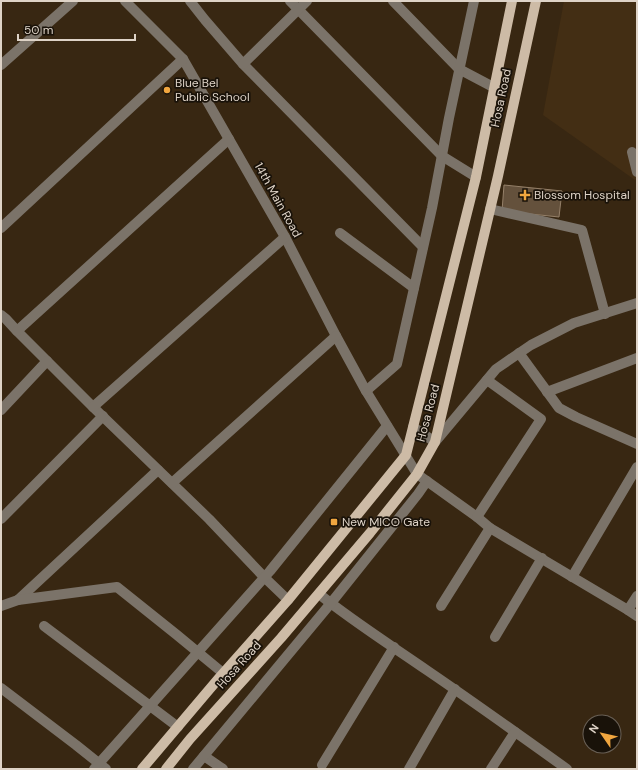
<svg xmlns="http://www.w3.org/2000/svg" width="638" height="770" viewBox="0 0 638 770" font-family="'DM Sans',sans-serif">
	<rect width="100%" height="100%" fill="#382712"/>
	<polygon fill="#432e14" points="564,1 637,1 637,178 635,180 543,115"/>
	<polygon fill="#64513c" stroke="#958069" points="504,185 562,191 559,217 502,211"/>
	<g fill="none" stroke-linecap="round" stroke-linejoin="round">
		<g stroke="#7b7369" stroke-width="10">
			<polyline points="125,1 183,59 285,237 336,336 366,391 417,474 477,517 490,528 628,610"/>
			<polyline points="190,1 205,20 243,64 423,247"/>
			<polyline points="290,1 442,156 476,177"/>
			<polyline points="393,1 459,69 495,88"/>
			<polyline points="243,64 307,1"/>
			<polyline points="1,65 73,1"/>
			<polyline points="632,152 637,172"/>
			<polyline points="490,209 582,230 605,314"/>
			<polyline points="1,228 183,59"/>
			<polyline points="340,233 414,288"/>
			<polyline points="1,315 6,319 17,331 93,407 209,519 264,577 288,600"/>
			<polyline points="17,331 229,139"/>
			<polyline points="519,353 559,408 576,417 637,444"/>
			<polyline points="366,391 397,364 432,208 449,118 474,1"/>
			<polyline points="547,392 637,358"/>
			<polyline points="93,407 285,237"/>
			<polyline points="1,410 47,361"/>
			<polyline points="413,427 435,442 496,369 531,345 574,323 637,303"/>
			<polyline points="172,483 336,336"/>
			<polyline points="477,517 541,419 487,380"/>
			<polyline points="1,519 103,416"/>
			<polyline points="572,577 637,467"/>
			<path d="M319,594C354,622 392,646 428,671C475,703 521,736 567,769"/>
			<polyline points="637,596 628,610 637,616"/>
			<polyline points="18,600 158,470"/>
			<polyline points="1,606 18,600 117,587 177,635 223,673"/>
			<polyline points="441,606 490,528"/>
			<polyline points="44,626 178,727"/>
			<polyline points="495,637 542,558"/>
			<polyline points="1,688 76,745 106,769"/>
			<polyline points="204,756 223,769"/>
			<polyline points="322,765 394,647"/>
			<polyline points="94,769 270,571 387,426"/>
			<polyline points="193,769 331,603 418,494 427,481"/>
			<polyline points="409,769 455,689"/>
			<polyline points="491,769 515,732"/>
		</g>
		<g stroke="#cdbba6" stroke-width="10">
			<polyline points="142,769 219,678 288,600 406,455 476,177 512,1"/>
			<polyline points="166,769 190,739 281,638 370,533 417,474 435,442 498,176 536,1"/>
		</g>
	</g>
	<g fill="#f1a63f" stroke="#191209" stroke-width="1.5">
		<circle cx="167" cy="90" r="4"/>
		<path d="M523 189h4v4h4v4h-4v4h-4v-4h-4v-4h4z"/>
		<rect x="330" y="518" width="8" height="8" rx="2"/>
	</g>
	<g text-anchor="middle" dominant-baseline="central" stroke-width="3.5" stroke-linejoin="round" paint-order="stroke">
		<g font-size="12" fill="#ded3c7" stroke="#191209" text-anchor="start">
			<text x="175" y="83">Blue Bel<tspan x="175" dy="14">Public School</tspan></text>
			<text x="534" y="195">Blossom Hospital</text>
			<text x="342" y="522">New MICO Gate</text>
		</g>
		<g font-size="12" fill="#ded3c7" stroke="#191209">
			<text transform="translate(501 98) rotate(-78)">Hosa Road</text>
			<text transform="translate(278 200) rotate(61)">14th Main Road</text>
			<text transform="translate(428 413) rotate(-75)">Hosa Road</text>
			<text transform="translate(239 665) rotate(-48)">Hosa Road</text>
		</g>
	</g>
	<rect width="638" height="770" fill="none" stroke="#ded3c7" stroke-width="4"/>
	<g transform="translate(602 734) rotate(304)"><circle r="19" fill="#191209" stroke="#685f55"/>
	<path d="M0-3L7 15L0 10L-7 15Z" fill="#f1a63f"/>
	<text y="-6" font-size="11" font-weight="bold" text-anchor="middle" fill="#ded3c7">N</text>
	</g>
	<path d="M18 34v6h117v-6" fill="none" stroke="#ded3c7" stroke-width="2"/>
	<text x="24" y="34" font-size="12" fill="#ded3c7" stroke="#191209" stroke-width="3" paint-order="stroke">50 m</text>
</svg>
